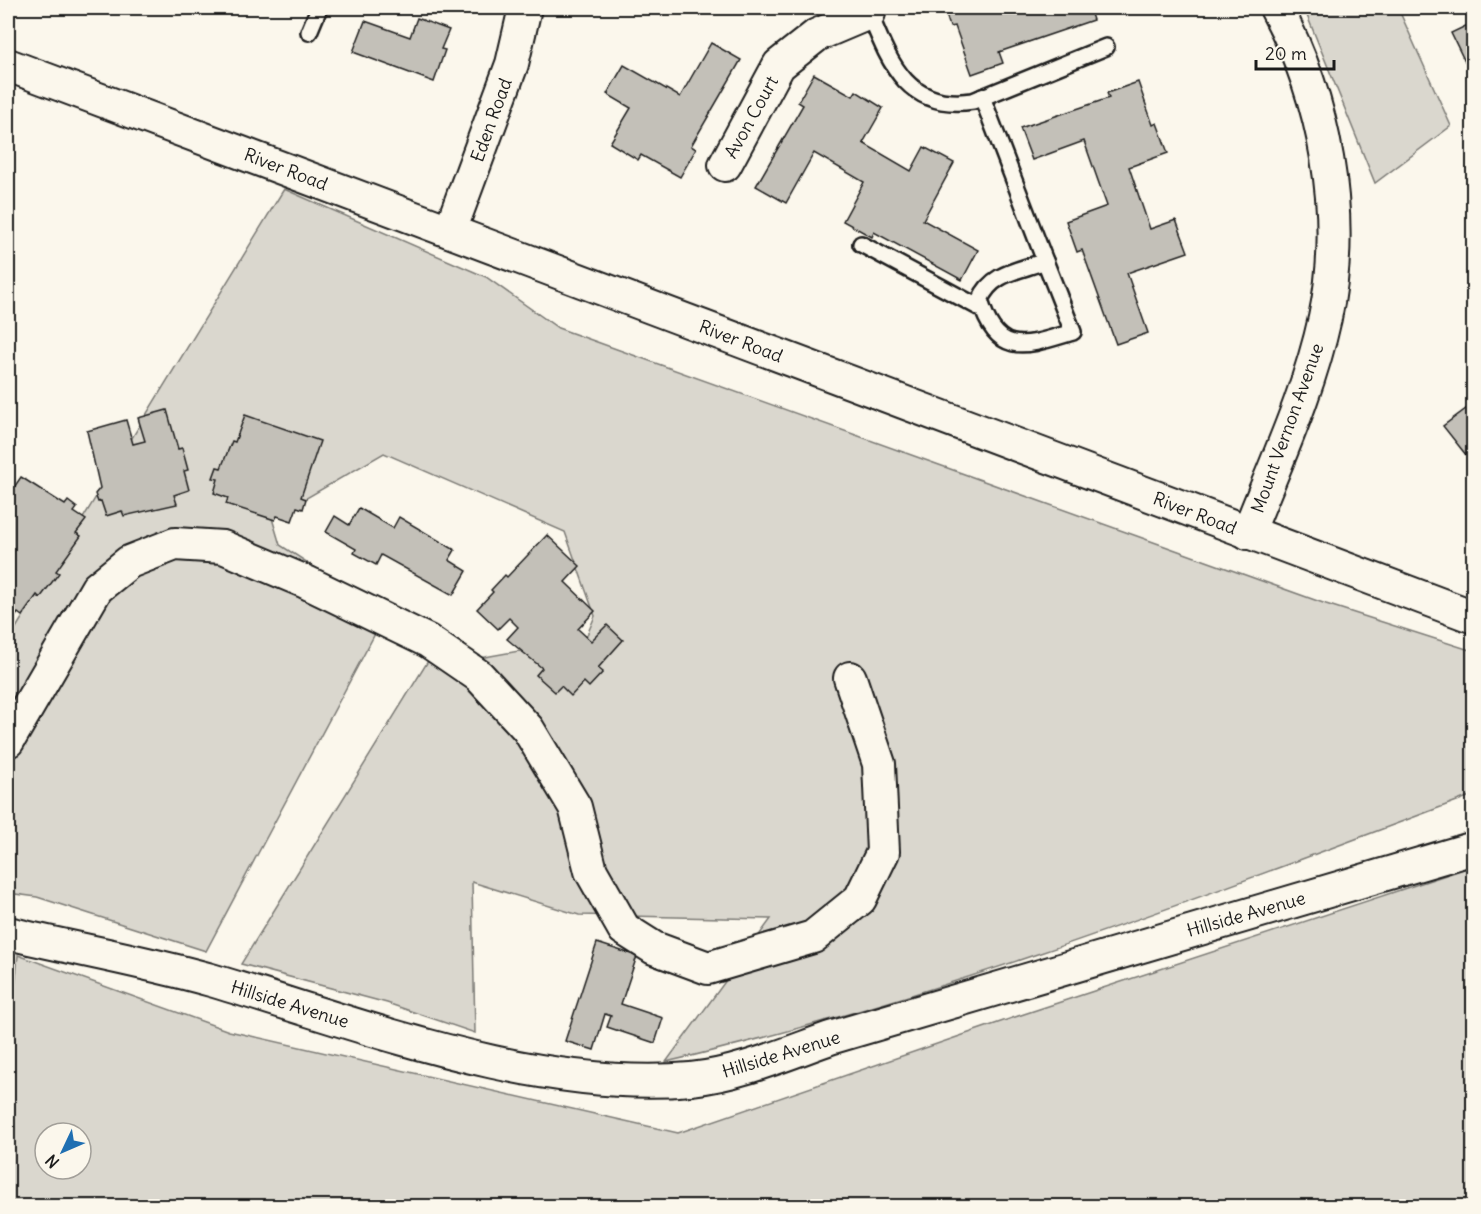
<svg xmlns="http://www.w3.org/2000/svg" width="1481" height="1214" viewBox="0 0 1481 1214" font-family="Delius,sans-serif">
	<rect width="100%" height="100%" fill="#fbf7ec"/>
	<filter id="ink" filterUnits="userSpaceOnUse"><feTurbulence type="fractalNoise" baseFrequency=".0167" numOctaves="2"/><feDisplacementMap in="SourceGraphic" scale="12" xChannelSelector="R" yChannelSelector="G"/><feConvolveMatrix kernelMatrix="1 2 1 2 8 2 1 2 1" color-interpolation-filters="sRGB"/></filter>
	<g filter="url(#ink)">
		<g fill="#dad7ce" stroke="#7b7a75" stroke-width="1.5" fill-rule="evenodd">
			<polygon points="1304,8 1398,8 1451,126 1375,183"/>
			<path d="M284,189L486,277L558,328L1326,604L1473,651V795C1208,894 942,998 666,1062L771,919L579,915L472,882L475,1033L387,1003L241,964L428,661L451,663L519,651L576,661L595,616L565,532L384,453L272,518L280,545L386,613L206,951L37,897L8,893V641Z"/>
			<path d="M1473,866V1206H8V1063L18,955L229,1031L678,1133L1021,1015ZM45,1133H81V1169H45Z"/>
		</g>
		<g fill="#c3c0b8" stroke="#1c1c1c" stroke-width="1.5">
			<polygon points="944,8 1089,8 1093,20 999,52 1003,63 972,74 955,26 950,27"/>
			<polygon points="417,18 449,30 441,49 445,50 434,82 353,52 365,21 410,37"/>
			<polygon points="1474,22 1474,63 1467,66 1451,33"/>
			<polygon points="711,43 741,60 691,146 696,149 680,177 641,155 638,160 610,143 631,108 607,94 624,65 680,97"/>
			<polygon points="814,74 853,96 856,91 883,108 863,143 911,171 924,147 954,163 923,220 978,250 962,280 874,232 872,237 843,221 864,182 814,153 786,203 756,186 803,105 798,102"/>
			<polygon points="1138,82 1153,125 1157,123 1168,153 1129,167 1150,229 1176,220 1188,252 1127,273 1148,333 1116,344 1082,250 1077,252 1066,221 1107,206 1084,141 1032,160 1020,128 1109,98 1107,93"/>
			<polygon points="1474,403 1474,465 1443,426"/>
			<polygon points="167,410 178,449 182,448 188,470 184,471 189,490 174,495 177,504 124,516 122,511 106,516 101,501 98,502 95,494 100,488 87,431 126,420 133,444 145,441 138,418"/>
			<polygon points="245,415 320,441 301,497 306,499 303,509 297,507 292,521 277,516 275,520 226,504 228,498 214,493 218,479 213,478 217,467 221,468 232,441 235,442"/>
			<polygon points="21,477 65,505 68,501 77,508 74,512 86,520 76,533 81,536 56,571 59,573 40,598 37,595 22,616 18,613 8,626 8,496"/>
			<polygon points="359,508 393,528 399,517 455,550 449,560 467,571 453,595 381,555 376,565 354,553 356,549 326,532 335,516 349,525"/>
			<polygon points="547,535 580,566 565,582 595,611 578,629 591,641 607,625 623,640 598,668 603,672 589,687 584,682 571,696 561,686 555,692 536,675 542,668 507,639 518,627 509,618 498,629 477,609 493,592 491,590 505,575 507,577"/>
			<polygon points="597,943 637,956 621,1004 663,1018 655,1043 607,1027 611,1016 605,1014 594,1050 565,1041"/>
		</g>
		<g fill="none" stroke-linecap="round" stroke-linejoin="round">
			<g stroke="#1c1c1c" stroke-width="20">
				<g id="lane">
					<path d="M868,10C889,61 906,111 973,101L1106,47"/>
					<polyline points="309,32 319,8"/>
					<polyline points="982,97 1045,261"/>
					<polyline points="861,244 982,309"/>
					<path d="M1045,261L1073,332C1026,346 997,359 980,300C992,272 1019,271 1045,261Z"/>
				</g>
			</g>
			<g stroke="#1c1c1c" stroke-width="36">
				<g id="street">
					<polyline points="8,65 1474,617"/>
					<polyline points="725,165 779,65 817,35 869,13"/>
					<polyline points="450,231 512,64 525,8"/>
					<path d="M1248,533C1276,462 1309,392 1325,318C1347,215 1325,99 1276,8"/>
					<polyline points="8,741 97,588 129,562 175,544 223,547 306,582 428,641 479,676 528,729 575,807 591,871 624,929 654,948 708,968 813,937 860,899 883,852 879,764 850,678"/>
					<path d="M8,933C75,949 144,961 211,980C360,1024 535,1093 691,1079C739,1074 785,1054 830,1038L1474,848"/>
				</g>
			</g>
			<use href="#lane" stroke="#fbf7ec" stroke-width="15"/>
			<use href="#street" stroke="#fbf7ec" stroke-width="32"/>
		</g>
	</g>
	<g text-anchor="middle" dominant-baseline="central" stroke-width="4.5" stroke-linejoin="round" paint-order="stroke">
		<g font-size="18" fill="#1c1c1c" stroke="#fbf7ec">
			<text transform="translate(751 117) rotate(-61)">Avon Court</text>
			<text transform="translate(491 120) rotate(-70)">Eden Road</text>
			<text transform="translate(286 169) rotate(21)">River Road</text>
			<text transform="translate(741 341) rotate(21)">River Road</text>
			<text transform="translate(1287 428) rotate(-70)">Mount Vernon Avenue</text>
			<text transform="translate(1195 513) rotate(21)">River Road</text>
			<text transform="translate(1246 914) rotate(-16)">Hillside Avenue</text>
			<text transform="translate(290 1004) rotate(17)">Hillside Avenue</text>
			<text transform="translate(781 1054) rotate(-17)">Hillside Avenue</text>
		</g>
	</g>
	<rect width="1481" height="1214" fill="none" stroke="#fbf7ec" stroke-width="30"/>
	<rect x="15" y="15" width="1451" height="1184" fill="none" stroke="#1c1c1c" stroke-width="2" filter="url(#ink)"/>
	<g transform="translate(63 1151) rotate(226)"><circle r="28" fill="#fbf7ec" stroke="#a29f99" stroke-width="1.5"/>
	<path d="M0-4.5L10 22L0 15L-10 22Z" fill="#1f6fb2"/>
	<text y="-9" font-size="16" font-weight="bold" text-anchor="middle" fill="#1c1c1c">N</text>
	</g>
	<path d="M1256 60v9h78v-9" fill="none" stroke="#1c1c1c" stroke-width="3"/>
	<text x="1265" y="60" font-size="18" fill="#1c1c1c" stroke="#fbf7ec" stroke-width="4.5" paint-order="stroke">20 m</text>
</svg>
